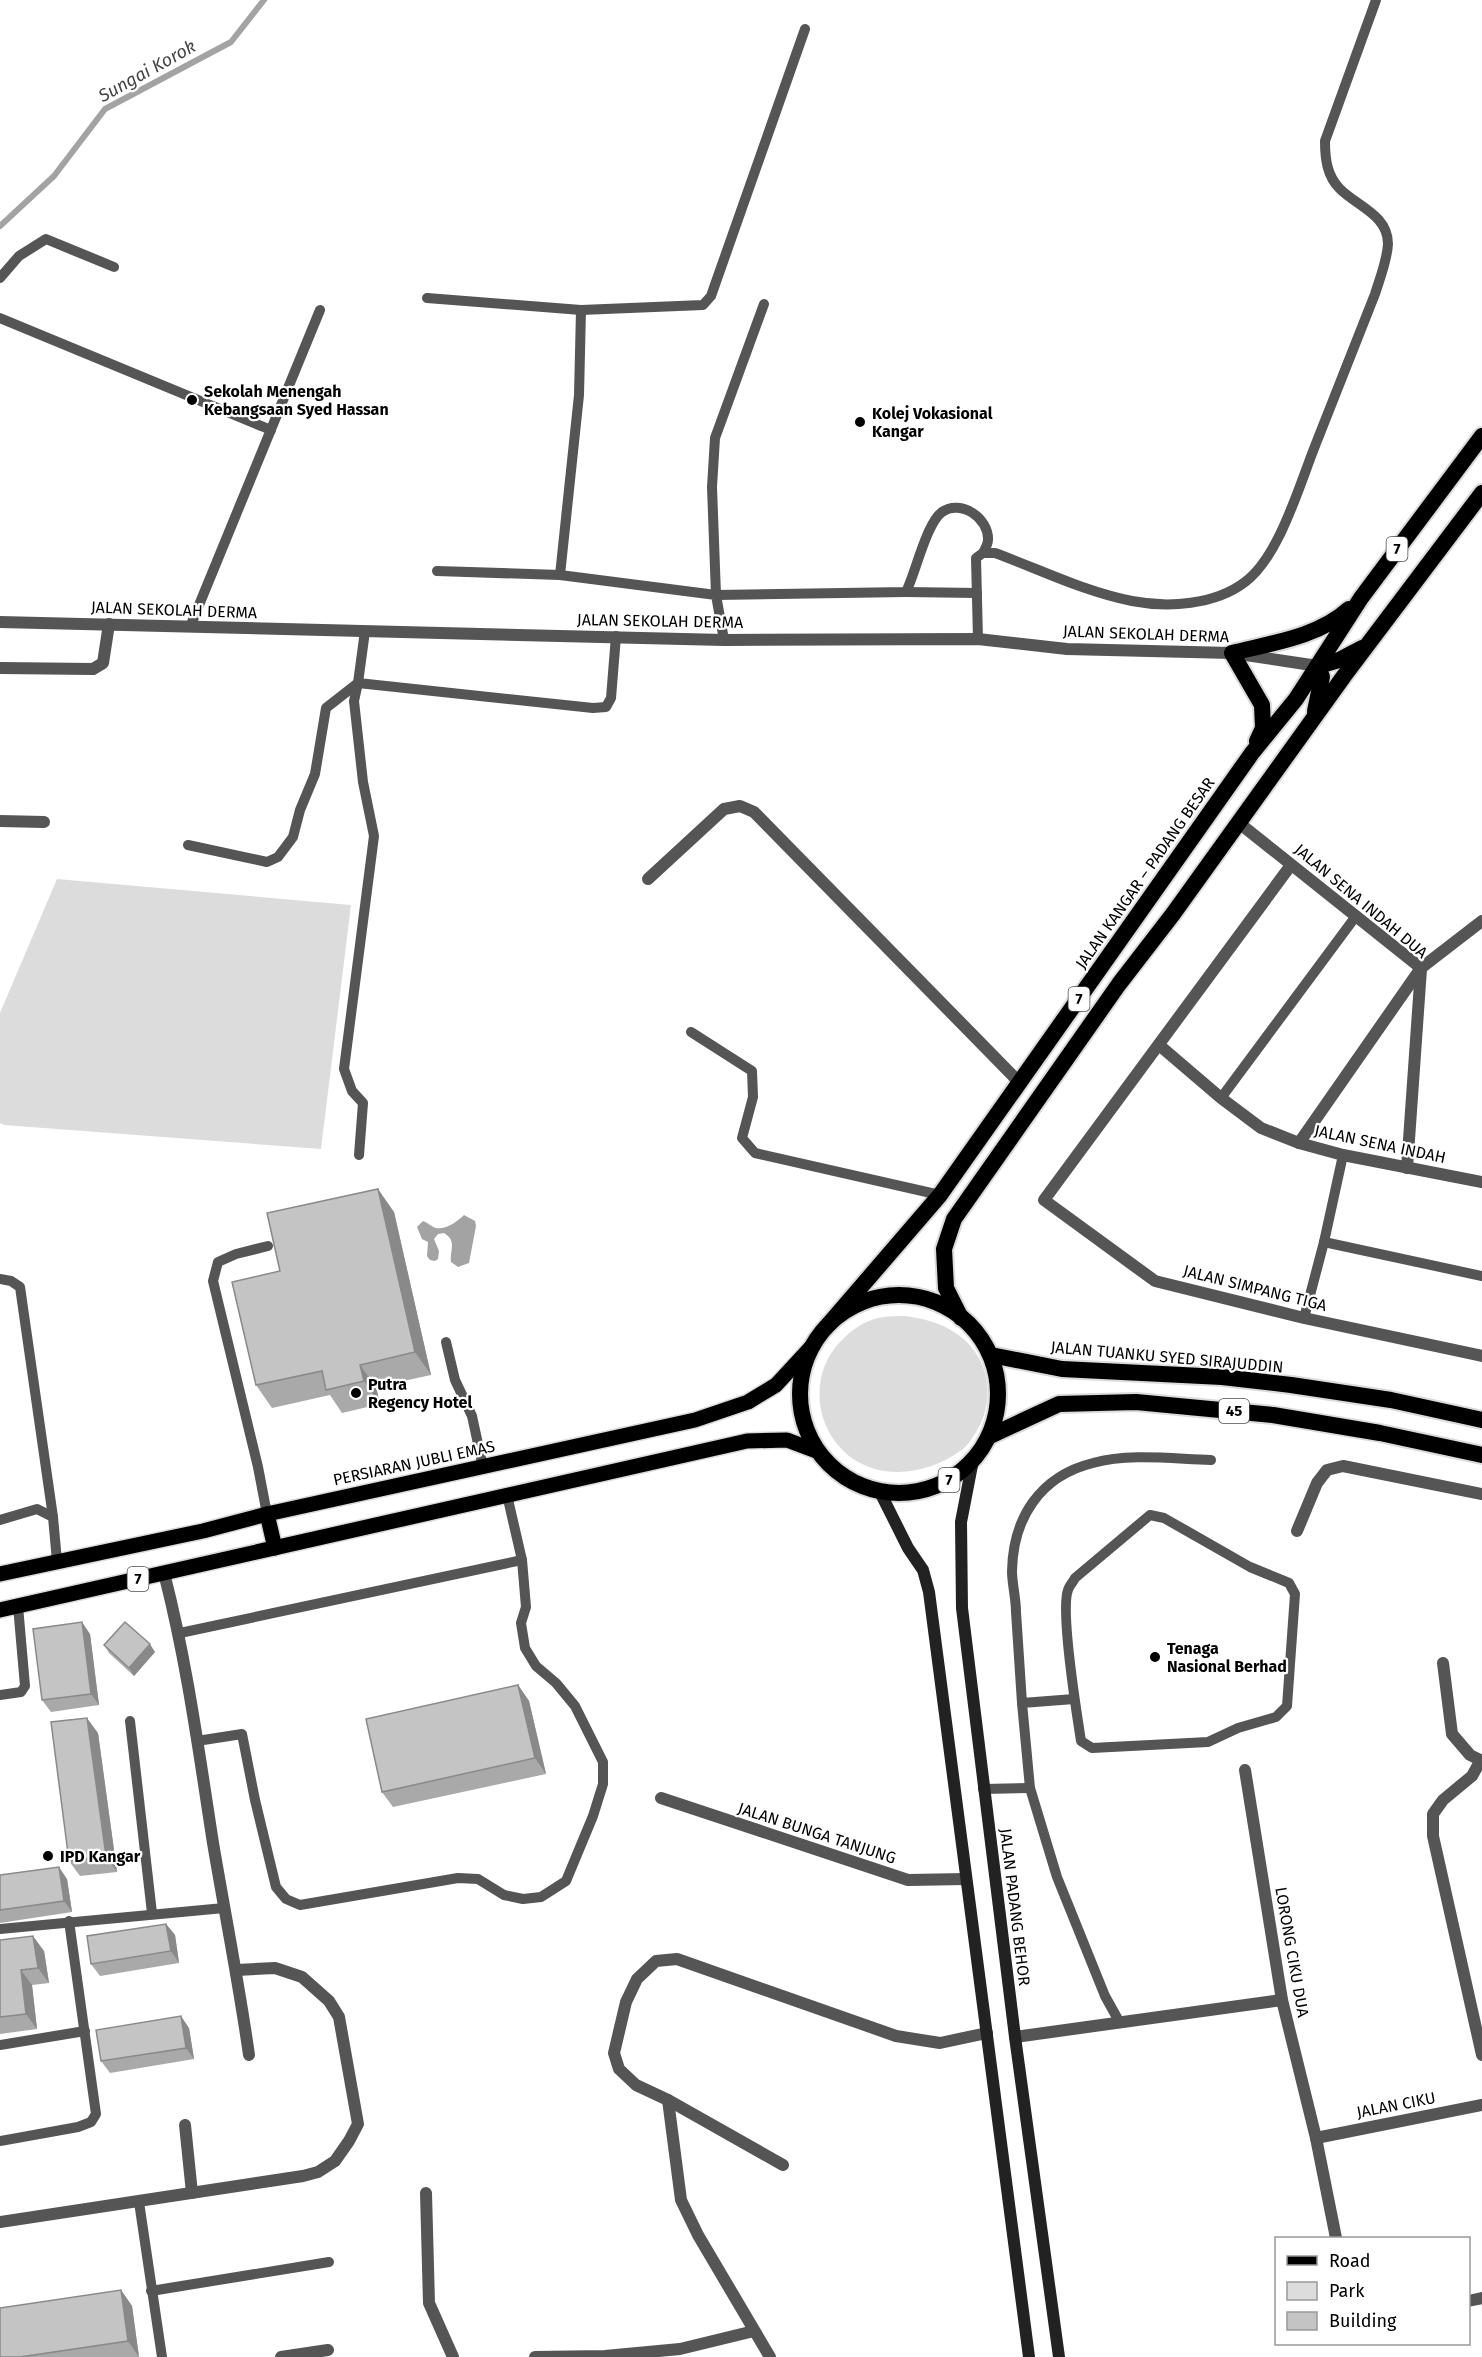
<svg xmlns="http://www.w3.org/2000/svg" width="1482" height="2357" viewBox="0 0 1482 2357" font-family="'Fira Sans',sans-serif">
	<rect width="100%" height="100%" fill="#fff"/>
	<g fill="#dcdcdc">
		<polygon points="57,879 351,905 321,1149 4,1125 0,1123 0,1013"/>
		<path d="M906,1316C924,1319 942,1323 957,1334C992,1358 997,1405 972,1438C969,1443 965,1448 960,1451C920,1480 861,1482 832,1437C822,1421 818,1404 820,1385C822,1367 830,1351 844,1338C853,1329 865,1321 878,1318C887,1316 897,1316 906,1316Z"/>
	</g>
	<path fill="#a3a3a3" d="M464,1215L475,1221L476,1226L469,1263L458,1267L451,1262C450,1249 457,1241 444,1233L438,1234L434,1239L439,1251L438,1259L435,1261L430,1260L427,1256L428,1242L422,1239L417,1227L423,1221C428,1223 432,1227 436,1228C446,1230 458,1221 464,1215Z"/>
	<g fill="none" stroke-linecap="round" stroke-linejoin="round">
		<polyline stroke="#a3a3a3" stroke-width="6" points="0,226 54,176 105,109 231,42 264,0"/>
		<g stroke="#dbdbdb" stroke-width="18">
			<g id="primary">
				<polyline points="267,1514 275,1548"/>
				<polyline points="0,1574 203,1531 267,1514 695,1420 748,1402 776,1385 813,1345"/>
				<polyline points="0,1610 747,1441 787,1440 819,1452"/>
			</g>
		</g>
		<g stroke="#dbdbdb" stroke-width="20">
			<g id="trunk">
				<polyline points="1318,666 1339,660 1362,648"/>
				<polyline points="1315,711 1322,677 1318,666"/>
				<path d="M1257,741L1263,728L1262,705L1232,653C1272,643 1318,637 1349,609"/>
				<circle cx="899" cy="1394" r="99"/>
				<polyline points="961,1318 946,1288 944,1249 954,1219 1119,984 1173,914 1344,676 1482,493"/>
				<polyline points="829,1324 940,1195 1252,753 1296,699 1361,598 1482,436"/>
				<polyline points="991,1355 1062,1369 1222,1377 1291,1385 1391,1400 1482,1420"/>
				<polyline points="990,1436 1059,1404 1136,1402 1273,1415 1380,1433 1482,1455"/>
			</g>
		</g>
		<g stroke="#555" stroke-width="10">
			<polyline points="0,278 19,256 46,239 114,267"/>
			<polyline points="427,298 581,310 703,305 711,296 805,29"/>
			<path d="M764,304L715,438L712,487L716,595L906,592C916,572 926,524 942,512C961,499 989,518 988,540C988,544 985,549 983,553"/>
			<polyline points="581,310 579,395 560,575 716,595 724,640"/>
			<polyline points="0,318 271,430"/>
			<polyline points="437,571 560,575"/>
			<polyline points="906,592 977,593"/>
			<polyline points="190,627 320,310"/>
			<path d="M978,639L976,558L983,553H995C1039,569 1085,592 1132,601C1168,608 1215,605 1245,582C1279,557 1299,486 1315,446C1335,396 1355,345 1375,294C1380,278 1387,261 1388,244C1388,215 1357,206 1340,189C1327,176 1325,159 1325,141L1376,0"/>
			<polyline points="188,845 267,862 278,857 293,837 300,810 315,774 326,708 358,683 365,631"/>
			<polyline points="691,1032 752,1071 753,1097 742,1138 755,1153 940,1195"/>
			<polyline points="1221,1098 1356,916"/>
			<polyline points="359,1155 363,1103 352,1091 344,1069 374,836 363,782 354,701 358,683 593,708 606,707 611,698 616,636"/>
			<polyline points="1324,1242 1482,1276"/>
			<polyline points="0,1279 11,1281 20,1287 53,1517"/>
			<polyline points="1304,1318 1324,1242 1343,1155"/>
			<polyline points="446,1342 455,1380 472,1416 483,1467"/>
			<polyline points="267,1514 258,1467 213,1281 218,1262 236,1254 268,1246"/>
			<path d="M1150,1515L1164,1518L1250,1567L1289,1583L1295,1594L1287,1706L1276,1717L1238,1728L1208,1742L1092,1748L1081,1741C1077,1715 1060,1611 1068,1590C1069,1586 1073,1582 1075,1578Z"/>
			<polyline points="0,1520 37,1509 53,1517 57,1561"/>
			<polyline points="180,1633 522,1560"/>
			<polyline points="0,1695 21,1692 25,1686 18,1606"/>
			<polyline points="1074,1699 1022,1703 1030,1788 1057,1877 1105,1996 1120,2023"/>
			<path d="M1022,1703C1020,1673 1018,1642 1016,1612C1016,1598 1012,1584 1012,1571C1013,1518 1040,1476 1093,1463C1130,1453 1173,1459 1211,1460"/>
			<polyline points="130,1721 152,1913"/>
			<polyline points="197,1741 242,1734 255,1800 276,1887 286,1899 300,1905 458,1878 478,1879 504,1895 523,1899 541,1897 566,1881 593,1816 603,1784 603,1762 575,1706 556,1683 536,1666 525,1648 521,1623 526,1607 522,1560 507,1495"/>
			<polyline points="983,1789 1030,1788"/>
			<polyline points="0,1929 224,1908"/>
			<polyline points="0,2045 85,2031"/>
			<polyline points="0,2141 78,2127 91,2122 96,2114 69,1921"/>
			<polyline points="139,2202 162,2357"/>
			<polyline points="151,2291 329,2262"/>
		</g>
		<g stroke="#555" stroke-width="12">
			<polyline points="0,668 93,669 103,663 109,624"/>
			<polyline points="0,821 44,822"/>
			<polyline points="1239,823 1421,968"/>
			<polyline points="1291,865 1044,1200 1155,1281 1304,1318 1482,1356"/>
			<polyline points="648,879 724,809 740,806 754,812 1020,1083"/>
			<polyline points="1159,1045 1221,1098 1261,1128 1299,1143 1343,1155 1482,1182"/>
			<polyline points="1299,1143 1421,968 1482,921"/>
			<polyline points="1407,1168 1421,969"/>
			<polyline points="1297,1531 1317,1483 1327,1470 1343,1466 1482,1494"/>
			<path d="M164,1573C187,1662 199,1753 213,1843C225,1914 239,1984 249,2055"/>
			<polyline points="1443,1663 1452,1734 1470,1755 1482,1761"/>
			<polyline points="1481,1760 1472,1776 1443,1800 1433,1814 1433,1836 1482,2055"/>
			<polyline points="1245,1770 1282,2000 1316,2138 1336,2238"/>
			<polyline points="661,1798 908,1880 966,1879"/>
			<polyline points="1015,2037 1282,2000"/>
			<polyline points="668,2100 681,2200 698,2235 770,2357"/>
			<polyline points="185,2125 192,2193"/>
			<polyline points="1316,2138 1482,2105"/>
			<polyline points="783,2165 668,2100 636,2085 619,2069 614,2053 626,2002 637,1979 656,1961 677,1959 896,2036 940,2043 987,2033"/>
			<polyline points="426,2193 429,2303 453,2357"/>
			<polyline points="0,2222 303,2176 318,2172 335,2161 349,2141 358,2124 339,2017 329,2001 302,1977 275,1968 237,1970"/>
			<polyline points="1468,2301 1482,2298"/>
			<polyline points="281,2357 328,2350"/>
			<polyline points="535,2357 605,2356 680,2349 754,2331"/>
		</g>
		<polyline stroke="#555" stroke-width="12" points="0,622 724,640 978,639 1067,649 1232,653 1318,666"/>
		<g stroke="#222" stroke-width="12">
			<polyline points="973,1460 961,1522 962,1608 1015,2037 1059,2357"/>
			<polyline points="879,1490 908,1548 923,1570 929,1592 1029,2357"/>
		</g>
		<use href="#primary" stroke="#000" stroke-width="15"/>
		<use href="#trunk" stroke="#000" stroke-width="16"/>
	</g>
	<g fill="#a9a9a9">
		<polygon points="394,1212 431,1375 376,1387 380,1404 342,1413 330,1395 272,1408 256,1385 280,1271"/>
		<polygon points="90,1634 99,1705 51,1712 42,1700"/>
		<polygon points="104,1645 155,1652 134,1676 109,1653"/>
		<polygon points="518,1685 529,1701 546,1774 393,1807 382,1792"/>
		<polygon points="98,1733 117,1872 80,1876 69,1861"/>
		<polygon points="0,1875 67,1879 72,1912 0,1923"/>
		<polygon points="166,1924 175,1935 179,1963 100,1976 91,1964"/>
		<polygon points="0,1940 44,1951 49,1983 32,1985 37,2029 0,2034"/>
		<polygon points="189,2028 194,2059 110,2073 101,2061"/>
		<polygon points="121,2290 132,2306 139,2357 0,2357"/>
	</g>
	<g fill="#898989">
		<polygon points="378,1189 394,1212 431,1375 415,1352"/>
		<polygon points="360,1365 376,1387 380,1404 364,1381"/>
		<polygon points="82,1622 90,1634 99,1705 91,1694"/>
		<polygon points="150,1644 155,1652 134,1676 129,1668"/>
		<polygon points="518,1685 529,1701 546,1774 535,1758"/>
		<polygon points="87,1718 98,1733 117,1872 106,1856"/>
		<polygon points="59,1867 67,1879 72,1912 64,1901"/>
		<polygon points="166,1924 175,1935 179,1963 171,1951"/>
		<polygon points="33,1936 44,1951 49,1983 38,1968"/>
		<polygon points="21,1970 32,1985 37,2029 26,2014"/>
		<polygon points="181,2016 189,2028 194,2059 186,2048"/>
		<polygon points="121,2290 132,2306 139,2357 128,2341"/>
	</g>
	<g fill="#c4c4c4" stroke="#898989" stroke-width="1.5">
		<polygon points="378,1189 415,1352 360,1365 364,1381 326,1390 322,1371 256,1385 232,1282 280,1271 267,1213"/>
		<polygon points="82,1622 91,1694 42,1700 33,1629"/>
		<polygon points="125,1622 150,1644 129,1668 104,1645"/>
		<polygon points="518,1685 535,1758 382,1792 366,1719"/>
		<polygon points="87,1718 106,1856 69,1861 51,1722"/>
		<polygon points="59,1867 64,1901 0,1910 0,1875"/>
		<polygon points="166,1924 171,1951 91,1964 87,1936"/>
		<polygon points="33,1936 38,1968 21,1970 26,2014 0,2017 0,1940"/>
		<polygon points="181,2016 186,2048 101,2061 96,2030"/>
		<polygon points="121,2290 128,2341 20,2357 0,2357 0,2308"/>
	</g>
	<g fill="#000" stroke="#fff" stroke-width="2">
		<circle cx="192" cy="400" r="6"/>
		<circle cx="860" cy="422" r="6"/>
		<circle cx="356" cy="1393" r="6"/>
		<circle cx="1155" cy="1657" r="6"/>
		<circle cx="48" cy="1856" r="6"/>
	</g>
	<g text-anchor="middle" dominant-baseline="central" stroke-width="4.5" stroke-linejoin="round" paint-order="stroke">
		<g fill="#fff" stroke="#4c4c4c" stroke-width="1.5">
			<rect x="1386.5" y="537" width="21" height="24" rx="4.5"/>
			<rect x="1068.5" y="987" width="21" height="24" rx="4.5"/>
			<rect x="1219" y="1399" width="30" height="24" rx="4.5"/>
			<rect x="938.5" y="1468" width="21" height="24" rx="4.5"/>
			<rect x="127.5" y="1567" width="21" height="24" rx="4.5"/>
		</g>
		<g font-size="15" font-weight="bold" fill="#000">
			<text x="1397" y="549">7</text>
			<text x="1079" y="999">7</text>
			<text x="1234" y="1411">45</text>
			<text x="949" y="1480">7</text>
			<text x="138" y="1579">7</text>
		</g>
		<g font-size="16" font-weight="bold" fill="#000" stroke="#fff" text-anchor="start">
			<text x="204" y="391">Sekolah Menengah<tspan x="204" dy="18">Kebangsaan Syed Hassan</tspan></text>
			<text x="872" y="413">Kolej Vokasional<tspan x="872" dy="18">Kangar</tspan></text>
			<text x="368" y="1384">Putra<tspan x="368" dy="18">Regency Hotel</tspan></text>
			<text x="1167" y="1648">Tenaga<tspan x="1167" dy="18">Nasional Berhad</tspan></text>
			<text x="60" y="1856">IPD Kangar</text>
		</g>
		<g font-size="16" fill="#000" stroke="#fff">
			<text transform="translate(174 610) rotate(2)">JALAN SEKOLAH DERMA</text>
			<text transform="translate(660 621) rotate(1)">JALAN SEKOLAH DERMA</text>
			<text transform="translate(1146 634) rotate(2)">JALAN SEKOLAH DERMA</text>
			<text transform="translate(1145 873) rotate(-55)">JALAN KANGAR – PADANG BESAR</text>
			<text transform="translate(1361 901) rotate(40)">JALAN SENA INDAH DUA</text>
			<text transform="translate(1380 1144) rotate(12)">JALAN SENA INDAH</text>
			<text transform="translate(1255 1288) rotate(14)">JALAN SIMPANG TIGA</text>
			<text transform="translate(1167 1357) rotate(5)">JALAN TUANKU SYED SIRAJUDDIN</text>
			<text transform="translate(414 1463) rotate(-12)">PERSIARAN JUBLI EMAS</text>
			<text transform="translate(817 1833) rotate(18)">JALAN BUNGA TANJUNG</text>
			<text transform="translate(1015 1907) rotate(83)">JALAN PADANG BEHOR</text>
			<text transform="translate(1292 1952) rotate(80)">LORONG CIKU DUA</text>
			<text transform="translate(1396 2105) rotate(-11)">JALAN CIKU</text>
		</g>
		<g font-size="18" font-style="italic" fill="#444" stroke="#fff">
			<text transform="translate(147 71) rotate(-29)">Sungai Korok</text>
		</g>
	</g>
	<rect x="1275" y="2237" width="195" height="108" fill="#ffffff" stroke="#999999" stroke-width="1.5"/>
	<rect x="1287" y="2256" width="30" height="9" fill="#000000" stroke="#999999" stroke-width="1.5"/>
	<text x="1329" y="2267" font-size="18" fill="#000000">Road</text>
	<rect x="1287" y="2282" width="30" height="18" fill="#dcdcdc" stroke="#999999" stroke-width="1.5"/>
	<text x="1329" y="2297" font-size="18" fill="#000000">Park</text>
	<rect x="1287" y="2312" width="30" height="18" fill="#c4c4c4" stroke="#999999" stroke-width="1.5"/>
	<text x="1329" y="2327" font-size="18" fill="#000000">Building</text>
</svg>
